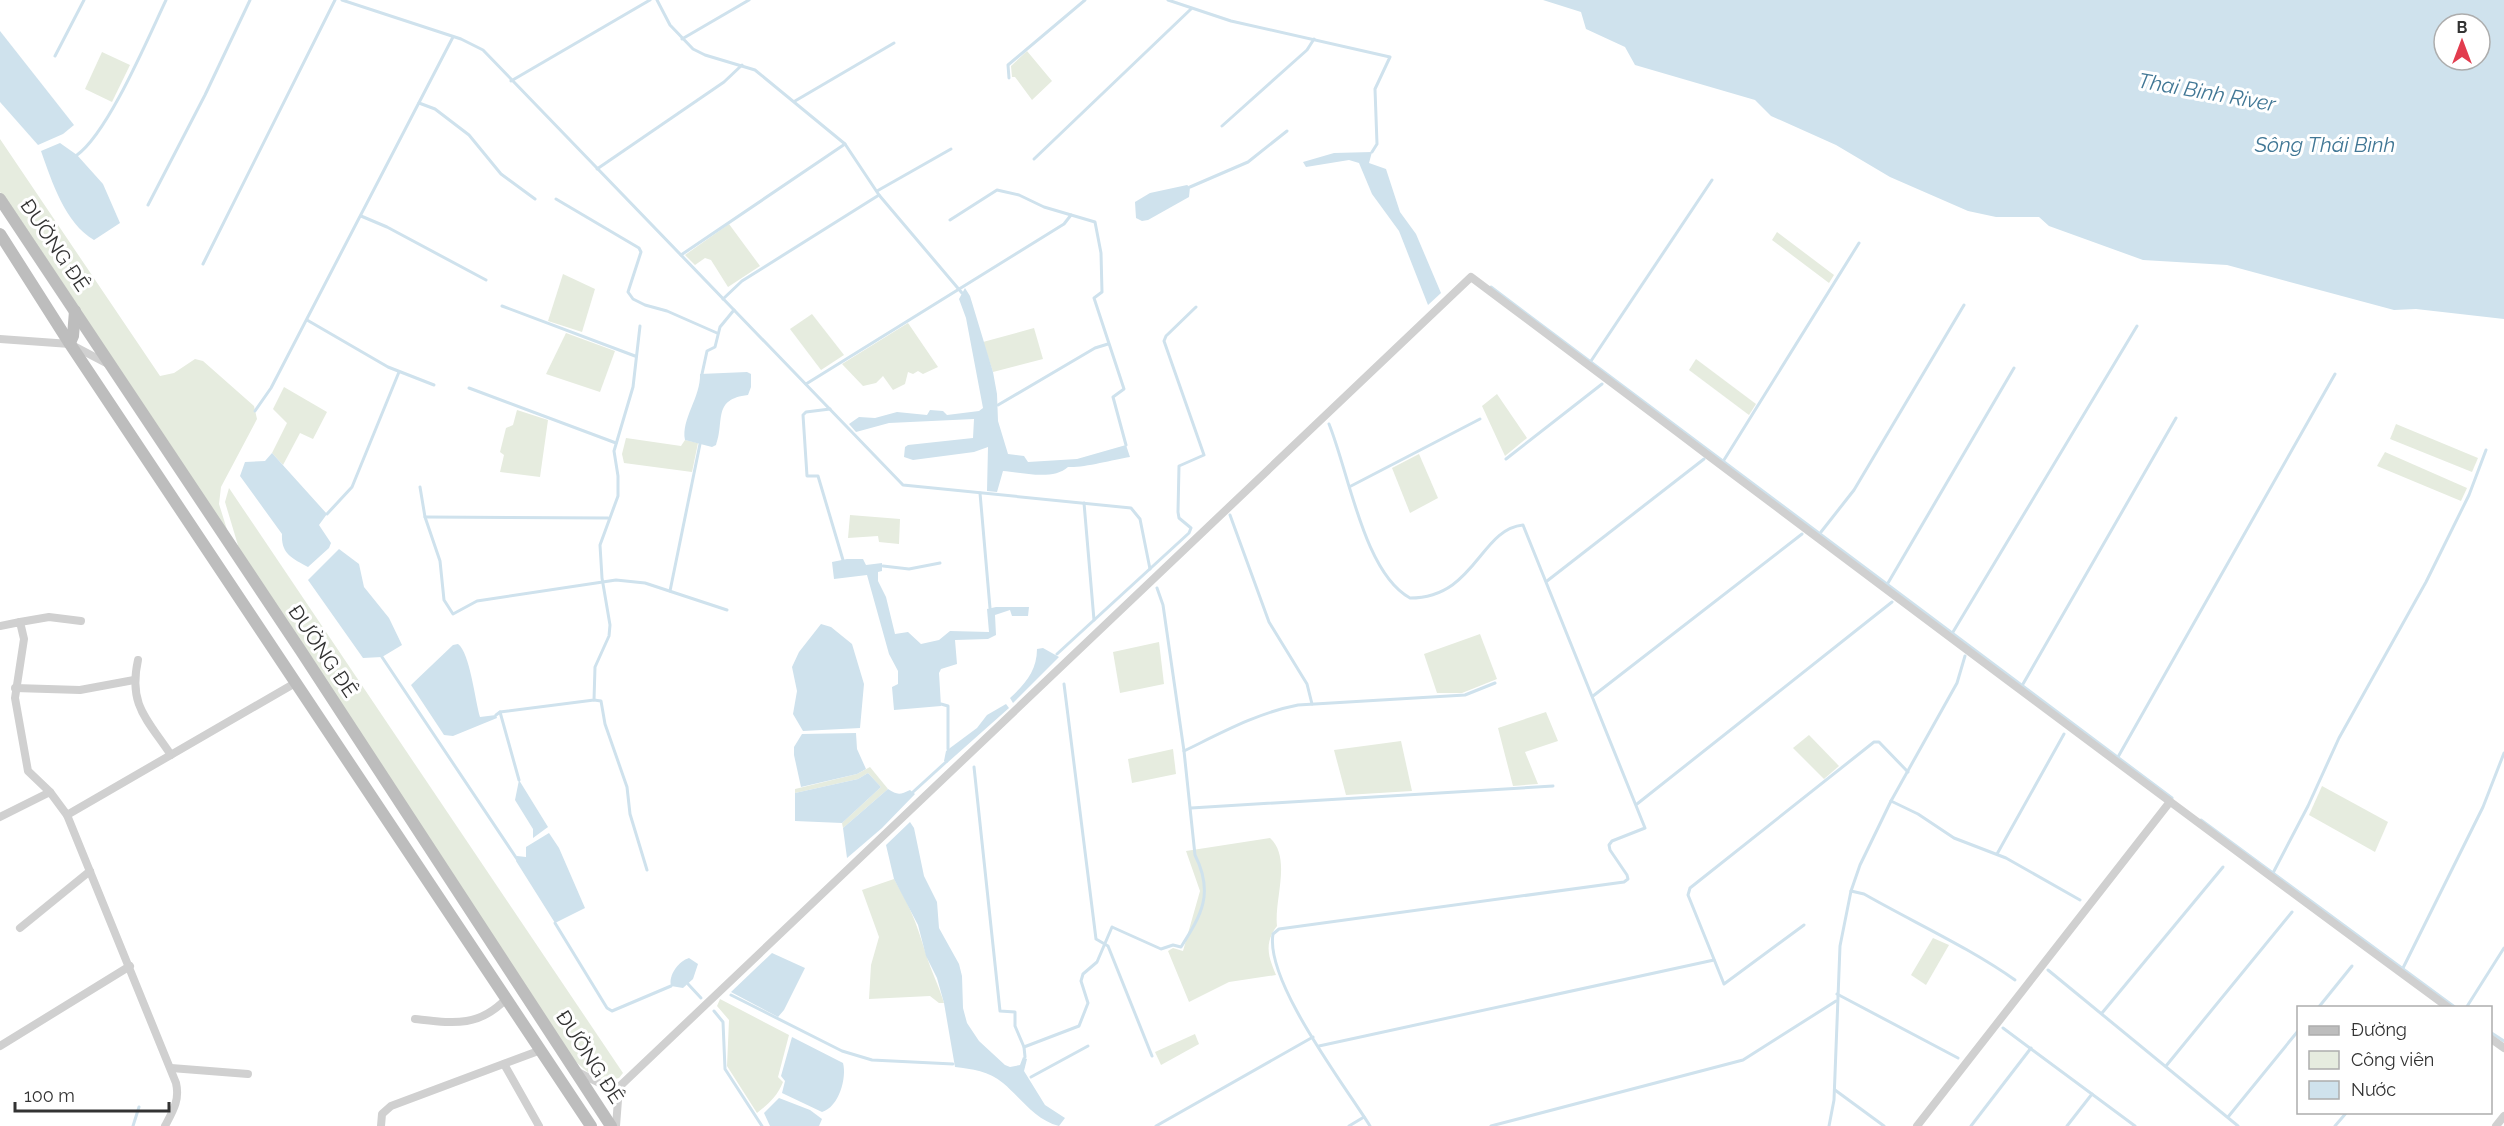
<svg xmlns="http://www.w3.org/2000/svg" width="2504" height="1126" viewBox="0 0 2504 1126" font-family="Raleway,sans-serif">
	<rect width="100%" height="100%" fill="#fff"/>
	<g fill="#e6ecdf">
		<polygon points="1027,51 1052,81 1032,100 1015,77 1012,77 1011,66"/>
		<polygon points="102,52 130,65 112,102 85,89"/>
		<polygon points="0,139 160,376 174,373 195,359 203,361 254,406 257,419 221,487 219,504 229,536 0,192"/>
		<polygon points="729,224 760,266 728,287 711,260 705,258 695,265 685,255"/>
		<polygon points="1777,232 1834,275 1829,283 1772,240"/>
		<polygon points="563,274 595,289 582,332 548,321"/>
		<polygon points="812,314 844,355 821,370 790,329"/>
		<polygon points="908,323 938,367 923,374 918,371 913,374 908,372 905,384 893,390 883,376 876,383 863,386 842,364"/>
		<polygon points="1034,328 1043,359 993,372 983,342"/>
		<polygon points="566,333 615,351 600,392 546,374"/>
		<polygon points="1696,359 1756,404 1749,415 1689,370"/>
		<polygon points="284,387 327,412 313,439 300,433 283,465 272,453 287,423 273,409"/>
		<polygon points="1497,394 1527,438 1505,456 1482,406"/>
		<polygon points="517,410 548,420 540,477 500,472 504,455 500,452 506,428 513,425"/>
		<polygon points="2396,424 2478,458 2472,472 2390,439"/>
		<polygon points="626,438 681,446 685,440 698,443 692,472 624,463 622,454"/>
		<polygon points="2385,452 2467,488 2461,501 2377,466"/>
		<polygon points="1419,454 1438,498 1410,513 1392,468"/>
		<path d="M229,488L623,1073L619,1078C600,1084 589,1074 575,1061L240,552L225,502Z"/>
		<polygon points="850,515 900,519 899,544 879,542 878,536 848,538"/>
		<polygon points="1480,634 1497,679 1462,693 1437,693 1424,654"/>
		<polygon points="1159,642 1164,684 1120,693 1113,652"/>
		<polygon points="1546,712 1558,741 1525,752 1538,784 1513,786 1498,728"/>
		<polygon points="1809,735 1839,766 1824,779 1793,748"/>
		<polygon points="1401,741 1412,791 1346,795 1334,750"/>
		<polygon points="1173,749 1176,774 1132,783 1128,759"/>
		<polygon points="870,767 888,789 843,828 842,823 881,787 868,773 858,779 795,793 795,789 857,774"/>
		<polygon points="2322,786 2388,822 2375,852 2309,815"/>
		<path d="M1270,838C1292,858 1274,899 1277,926C1264,943 1268,956 1276,975L1229,982L1189,1002L1168,951L1173,948L1183,951L1200,891L1186,851Z"/>
		<path d="M894,879C911,908 916,922 926,954C931,971 939,986 944,1003H939L930,996L869,999L871,965L879,937L862,890Z"/>
		<polygon points="1933,938 1949,945 1926,985 1911,975"/>
		<path d="M720,999L789,1035L778,1077L783,1082C777,1097 768,1104 757,1113L727,1066L729,1020L717,1006Z"/>
		<polygon points="1195,1034 1199,1044 1161,1065 1155,1052"/>
	</g>
	<g fill="#cfe2ed" fill-rule="evenodd">
		<path d="M1543,0H2504V319L2416,309L2394,310L2227,265L2143,260L2049,226L2039,217H1996L1968,211L1890,177L1836,145L1771,116L1755,100L1635,65L1625,47L1586,29L1581,12ZM2444,24H2480V60H2444Z"/>
		<polygon points="0,31 74,125 63,134 38,145 0,102"/>
		<path d="M60,143L77,155L103,184L120,223L94,240C65,223 52,182 41,151Z"/>
		<polygon points="1372,152 1369,163 1386,169 1400,212 1416,234 1441,293 1428,305 1399,231 1372,194 1359,163 1349,160 1306,167 1303,162 1334,153"/>
		<polygon points="1187,185 1190,187 1189,197 1148,220 1142,221 1136,218 1135,202 1150,193"/>
		<path d="M965,288L970,296L993,372L997,394L998,421L1008,454L1024,456L1028,462L1077,459L1126,445L1130,457C1112,460 1083,468 1068,467C1053,481 1021,472 1003,471L997,492L987,491L988,447L974,452L913,460L904,457L905,447L908,445L973,438L974,419L889,423L856,432L849,424L859,417L875,418L897,412L927,415L930,410L943,411L947,415L979,411L983,408L966,318L959,299Z"/>
		<path d="M747,372L751,374V387L748,395C712,399 725,421 716,445L712,447L685,440C681,419 701,397 700,374Z"/>
		<path d="M272,453L327,514L319,525L331,543L329,548L308,567C292,558 281,554 282,534L240,476L245,462L265,461Z"/>
		<polygon points="339,549 359,564 364,587 389,618 402,645 382,657 363,658 308,580"/>
		<polygon points="847,559 863,559 866,565 882,563 882,571 878,572 878,581 886,597 895,634 908,632 921,644 939,640 950,631 989,632 987,609 996,607 1029,607 1028,616 1012,616 1010,610 995,615 996,635 988,639 955,640 957,664 941,669 939,673 941,706 894,710 892,687 898,684 898,671 889,654 867,575 834,579 832,562"/>
		<polygon points="821,624 831,627 852,644 864,684 860,728 803,731 793,714 797,691 792,667 799,652"/>
		<path d="M458,644C470,653 475,700 480,717L496,715L497,718L453,736L444,735L411,685L453,645Z"/>
		<path d="M1043,648L1059,657L1013,703L1010,698C1025,684 1037,671 1037,649Z"/>
		<polygon points="1006,704 1009,708 947,763 944,761 946,751 977,728 987,715"/>
		<polygon points="856,733 857,749 866,769 857,774 801,787 794,755 794,747 802,734"/>
		<polygon points="868,773 881,787 842,823 795,821 795,793 858,779"/>
		<polygon points="519,780 548,827 533,838 533,829 515,800"/>
		<path d="M888,789C897,795 900,795 910,790L915,794L882,828L847,858L843,828Z"/>
		<path d="M910,822L914,828L924,876L937,902L939,928L959,964L962,976L963,1008L967,1023L979,1041L1005,1065L1010,1067L1020,1065L1023,1057L1027,1059L1024,1071L1045,1105L1065,1118L1059,1126C1035,1120 1021,1098 1003,1083C989,1071 972,1069 955,1067L944,1003L937,978L926,956L918,925L894,879L886,845Z"/>
		<polygon points="549,833 559,848 585,908 555,923 516,861 517,856 526,857 526,847"/>
		<polygon points="772,953 805,968 784,1010 778,1017 731,992"/>
		<path d="M689,958L698,964L693,979L683,988L671,986C668,975 679,961 689,958Z"/>
		<path d="M792,1037L843,1063C847,1078 839,1107 822,1112L782,1093L785,1081L781,1076Z"/>
		<polygon points="779,1098 810,1110 822,1119 819,1126 770,1126 764,1113"/>
	</g>
	<g fill="none" stroke-linecap="round" stroke-linejoin="round">
		<g stroke="#cfe2ed" stroke-width="3">
			<polyline points="342,0 461,39 483,50 903,485 1131,508 1140,519 1150,569"/>
			<polyline points="657,0 670,25 693,49 705,55 755,70 845,144 879,195 962,293"/>
			<polyline points="1168,0 1231,21 1390,57 1375,89 1377,144 1372,152"/>
			<polyline points="682,39 749,0"/>
			<polyline points="55,56 84,0"/>
			<polyline points="1009,78 1008,65 1085,0"/>
			<polyline points="511,81 650,0"/>
			<polyline points="795,101 894,43"/>
			<polyline points="419,103 435,109 469,135 501,174 535,199"/>
			<polyline points="1222,126 1307,50 1314,39"/>
			<path d="M77,155C108,133 148,38 166,0"/>
			<polyline points="1034,159 1191,9"/>
			<polyline points="597,169 724,82 742,65"/>
			<polyline points="1190,187 1248,162 1287,131"/>
			<polyline points="877,191 951,149"/>
			<polyline points="556,199 639,248 641,252 628,292 633,299 645,305 667,311 717,333"/>
			<polyline points="148,205 205,95 250,0"/>
			<polyline points="361,216 387,227 486,280"/>
			<polyline points="950,220 997,190 1019,195 1044,207 1095,222 1101,253 1102,292 1094,298 1124,389 1113,397 1126,445"/>
			<polyline points="681,255 845,144"/>
			<polyline points="203,264 335,0"/>
			<polyline points="1491,287 2172,798"/>
			<polyline points="723,299 742,281 879,195"/>
			<polyline points="502,306 635,356"/>
			<polyline points="307,320 388,367 434,385"/>
			<polyline points="1591,361 1712,180"/>
			<polyline points="702,374 707,351 715,347 720,327 734,310"/>
			<polyline points="806,384 1064,224 1071,215"/>
			<polyline points="469,388 616,443"/>
			<polyline points="998,405 1095,348 1108,344"/>
			<polyline points="830,409 806,412 803,415 807,476 818,476 843,560"/>
			<polyline points="255,411 271,388 453,37"/>
			<path d="M1329,424C1349,473 1364,573 1410,598C1475,598 1480,529 1523,525L1645,828L1612,841L1609,845L1610,850L1627,875L1628,879L1624,882L1279,929L1273,934C1265,981 1343,1083 1370,1126"/>
			<polyline points="1506,459 1602,384"/>
			<polyline points="1724,460 1859,243"/>
			<polyline points="1351,486 1480,419"/>
			<polyline points="420,487 425,517 440,561 444,600 453,614 477,601 616,580 645,583 727,610"/>
			<polyline points="980,493 990,608"/>
			<polyline points="1084,503 1094,620"/>
			<polyline points="327,514 352,487 399,372"/>
			<polyline points="1230,515 1269,622 1307,684 1312,704"/>
			<polyline points="425,517 608,518"/>
			<polyline points="1821,532 1854,490 1964,305"/>
			<polyline points="883,566 909,569 940,563"/>
			<polyline points="1547,581 1704,459"/>
			<polyline points="1888,583 2014,368"/>
			<polyline points="670,591 700,444"/>
			<polyline points="1953,632 2137,326"/>
			<polyline points="1057,654 1189,533 1191,528 1179,518 1178,512 1179,466 1204,455 1164,341 1166,336 1196,307"/>
			<polyline points="382,657 517,859"/>
			<polyline points="1064,684 1096,939 1108,946 1152,1056"/>
			<polyline points="2023,684 2176,418"/>
			<polyline points="1593,696 1802,534"/>
			<polyline points="594,700 601,701 605,724 627,787 630,814 647,870"/>
			<polyline points="941,704 948,706 948,749"/>
			<polyline points="500,712 519,780"/>
			<polyline points="496,715 500,712 594,700 595,667 609,636 610,625 602,578 600,545 618,496 618,476 614,451 633,387 640,326"/>
			<path d="M1184,751C1221,733 1257,713 1298,705L1465,695L1495,683"/>
			<polyline points="2118,757 2335,374"/>
			<path d="M974,767L1000,1011L1015,1012V1026L1024,1047L1079,1026L1088,1003L1081,981L1083,974L1097,962L1112,927L1161,949L1173,945L1181,947C1202,914 1214,893 1195,855L1184,751L1163,605L1157,588"/>
			<polyline points="913,792 946,762"/>
			<polyline points="1891,801 1918,814 1954,838 2006,858 2080,900"/>
			<polyline points="1637,804 1892,602"/>
			<polyline points="1191,808 1553,786"/>
			<polyline points="2201,820 2456,1008"/>
			<polyline points="1997,854 2064,734"/>
			<polyline points="2273,873 2308,806 2339,738 2426,582 2469,495 2486,450"/>
			<path d="M1851,891L1864,894C1913,922 1970,948 2015,980"/>
			<polyline points="555,923 607,1008 612,1011 671,986"/>
			<polyline points="1804,925 1724,984 1688,895 1690,888 1874,742 1879,742 1908,772"/>
			<polyline points="2403,968 2483,807 2504,753"/>
			<polyline points="2048,970 2238,1126"/>
			<polyline points="688,984 701,998"/>
			<polyline points="1837,994 1958,1058"/>
			<polyline points="731,995 842,1051 872,1060 953,1064"/>
			<polyline points="2318,1008 2352,966"/>
			<polyline points="2466,1008 2504,948"/>
			<polyline points="714,1011 723,1022 725,1069 762,1126"/>
			<polyline points="2102,1013 2223,867"/>
			<polyline points="2003,1028 2135,1126"/>
			<polyline points="2490,1032 2504,1041"/>
			<polyline points="1319,1046 1714,960"/>
			<polyline points="1024,1047 1025,1057"/>
			<polyline points="2166,1066 2292,912"/>
			<polyline points="1031,1077 1088,1046"/>
			<polyline points="1835,1090 1884,1126"/>
			<polyline points="2228,1117 2298,1031"/>
			<polyline points="133,1126 139,1107"/>
			<polyline points="1156,1126 1313,1037"/>
			<polyline points="1349,1126 1364,1117"/>
			<polyline points="1491,1126 1743,1060 1836,1001"/>
			<polyline points="1829,1126 1834,1100 1840,946 1851,891 1860,865 1891,801 1957,683 1965,656"/>
			<polyline points="1971,1126 2031,1048"/>
			<polyline points="2067,1126 2092,1094"/>
			<polyline points="2335,1126 2347,1112"/>
		</g>
		<g stroke="#d0d0d0" stroke-width="8">
			<polyline points="0,339 70,344 108,364"/>
			<polyline points="20,622 49,617 81,621"/>
			<polyline points="0,626 20,622 24,639 15,698 28,771 50,792"/>
			<path d="M138,660C128,705 147,719 171,755"/>
			<polyline points="15,688 80,690 134,680"/>
			<polyline points="0,817 50,792 67,815"/>
			<polyline points="20,928 90,871"/>
			<path d="M415,1019C452,1023 478,1028 506,999"/>
			<polyline points="2490,1038 2504,1048"/>
			<polyline points="0,1046 130,966"/>
			<polyline points="504,1064 539,1126"/>
			<polyline points="171,1068 248,1074"/>
			<polyline points="578,1072 605,1086 619,1087"/>
			<path d="M165,1126C173,1111 180,1100 176,1083L67,815L297,682"/>
			<polyline points="381,1126 382,1114 391,1106 541,1050"/>
			<path d="M616,1126L619,1087L1471,277C1796,521 2120,767 2449,1008"/>
			<polyline points="1917,1126 2169,803"/>
			<polyline points="2496,1126 2504,1116"/>
		</g>
		<g stroke="#bdbdbd" stroke-width="12">
			<polyline points="0,199 301,651 611,1126"/>
			<polyline points="0,234 70,344 591,1126"/>
			<polyline points="70,343 73,336 75,311"/>
		</g>
	</g>
	<g text-anchor="middle" dominant-baseline="central" stroke-width="6" stroke-linejoin="round" paint-order="stroke">
		<g font-size="20" fill="#333" stroke="#fff">
			<text transform="translate(55 245) rotate(56)">ĐƯỜNG ĐÊ</text>
			<text transform="translate(323 651) rotate(56)">ĐƯỜNG ĐÊ</text>
			<text transform="translate(590 1057) rotate(57)">ĐƯỜNG ĐÊ</text>
		</g>
		<g font-size="21" font-style="italic" fill="#417795" stroke="#fff">
			<text transform="translate(2207 92) rotate(10)">Thai Binh River</text>
			<text x="2325" y="144">Sông Thái Bình</text>
		</g>
	</g>
	<rect x="2297" y="1006" width="195" height="108" fill="#ffffff" stroke="#adadad" stroke-width="1.5"/>
	<rect x="2309" y="1026" width="30" height="9" fill="#bdbdbd" stroke="#adadad" stroke-width="1.5"/>
	<text x="2351" y="1036" font-size="18" fill="#333333">Đường</text>
	<rect x="2309" y="1051" width="30" height="18" fill="#e6ecdf" stroke="#adadad" stroke-width="1.5"/>
	<text x="2351" y="1066" font-size="18" fill="#333333">Công viên</text>
	<rect x="2309" y="1081" width="30" height="18" fill="#cfe2ed" stroke="#adadad" stroke-width="1.5"/>
	<text x="2351" y="1096" font-size="18" fill="#333333">Nước</text>
	<g transform="translate(2462 42)"><circle r="28" fill="#ffffff" stroke="#adadad" stroke-width="1.5"/>
	<path d="M0-4.5L10 22L0 15L-10 22Z" fill="#e23c4e"/>
	<text y="-9" font-size="16" font-weight="bold" text-anchor="middle" fill="#333333">B</text>
	</g>
	<path d="M15 1102v9h154v-9" fill="none" stroke="#333333" stroke-width="3"/>
	<text x="24" y="1102" font-size="18" fill="#333333" stroke="#ffffff" stroke-width="4.5" paint-order="stroke">100 m</text>
</svg>
